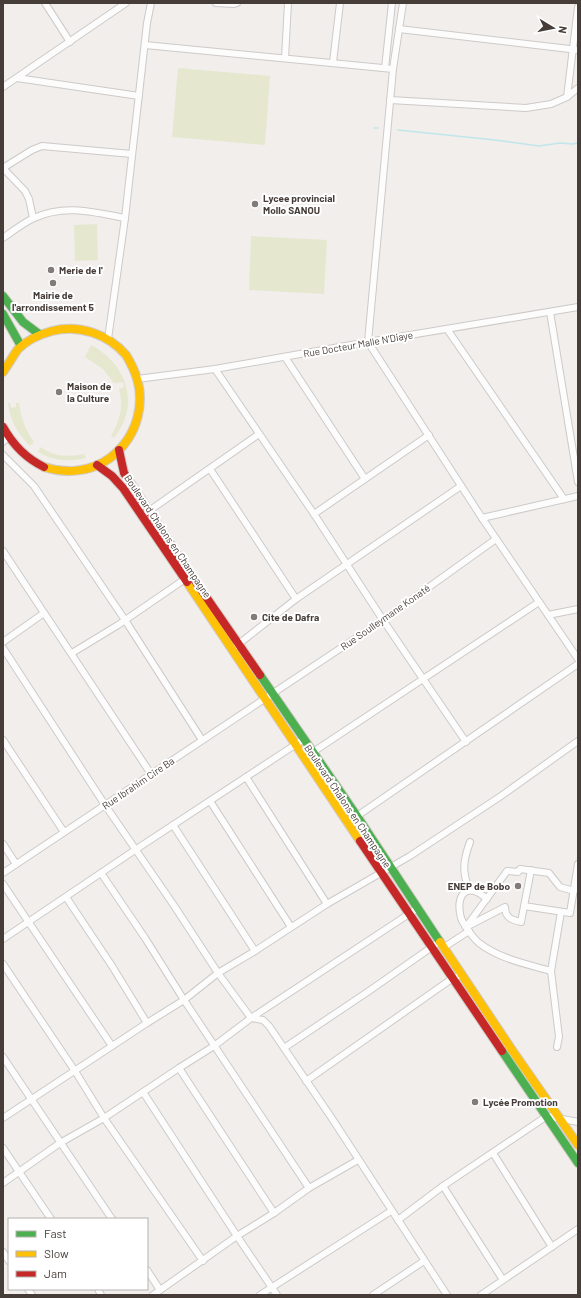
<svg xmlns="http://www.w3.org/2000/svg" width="581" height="1298" viewBox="0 0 581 1298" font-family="Barlow,sans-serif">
	<rect width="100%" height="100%" fill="#f1eeec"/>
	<g fill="#e5e8cf">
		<polygon points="178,68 270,76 265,145 172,137"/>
		<polygon points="97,224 98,260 75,261 74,225"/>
		<polygon points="251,236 327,240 324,294 249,290"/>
		<path d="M91,345C127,364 141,405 114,438L111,436C120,421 124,406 119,389L124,387L123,382L114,383L103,369L85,357Z"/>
		<path d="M8,403H10L11,408L16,407V403H19C21,418 25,429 34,442L30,446C18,434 10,421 8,403Z"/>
		<path d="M41,447C53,457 69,457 84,454L86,458C68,462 54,461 38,452Z"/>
	</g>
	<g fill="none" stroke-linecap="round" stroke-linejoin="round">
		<g stroke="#c1e6ea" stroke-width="1.5">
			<polyline points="374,128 378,128"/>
			<polyline points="398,130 495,140 539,146 560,143 572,144 578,143"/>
		</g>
		<g stroke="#cdcac8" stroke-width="8">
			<g id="street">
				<polyline points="45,3 70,42"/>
				<polyline points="216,3 234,4 237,3"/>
				<polyline points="403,3 393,69 368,342 482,518 578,659"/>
				<polyline points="399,29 578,50"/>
				<polyline points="145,45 393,69"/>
				<polyline points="285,58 288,3"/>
				<polyline points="333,62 340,3"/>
				<polyline points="385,68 392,3"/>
				<polyline points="17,78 139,96"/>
				<polyline points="3,87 126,3"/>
				<polyline points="567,97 578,7"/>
				<polyline points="390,100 526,108 551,104 567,97 578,88"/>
				<polyline points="33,218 29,199 25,191 3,168 32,150 42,146 132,154"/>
				<path d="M3,238C13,231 23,223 34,218C65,204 93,212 125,218"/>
				<polyline points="550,312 578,482"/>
				<polyline points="447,329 564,499"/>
				<polyline points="108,339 125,218 147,23 151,3"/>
				<polyline points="285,357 365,479"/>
				<polyline points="215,369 314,514 383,620 466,742"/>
				<polyline points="137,379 215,369 368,342 578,307"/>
				<polyline points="3,442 8,437"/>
				<polyline points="3,455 34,486 125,620 202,740"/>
				<polyline points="210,469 296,599"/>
				<polyline points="146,513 259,434"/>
				<polyline points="314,514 429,435"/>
				<polyline points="482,518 578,496"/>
				<polyline points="3,551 151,774"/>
				<polyline points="548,615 578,609"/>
				<polyline points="3,642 44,613"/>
				<polyline points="236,646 296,599 461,486"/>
				<polyline points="3,648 105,805 175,907 218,973 251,1018 263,1020 269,1026 331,1117 447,1295"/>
				<polyline points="72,653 118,625 188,577"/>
				<polyline points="3,740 64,832"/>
				<polyline points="304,758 539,602"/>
				<polyline points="246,777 327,904"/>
				<polyline points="210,801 291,927"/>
				<polyline points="347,823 578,664"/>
				<polyline points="173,825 255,951"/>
				<polyline points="3,844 16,864"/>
				<polyline points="3,873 383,620 496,539"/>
				<polyline points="101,873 145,938 184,1000 309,1188"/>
				<polyline points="3,884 112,1046"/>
				<path d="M469,890C462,871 463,861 470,842"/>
				<polyline points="66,897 112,966 147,1023"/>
				<path d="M487,899C466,880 455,896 461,918C463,924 474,939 479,943C500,959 526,964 551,971"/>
				<polyline points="524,906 570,913 578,864"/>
				<path d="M468,926L505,907C505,918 512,920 521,922L531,870"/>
				<polyline points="466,927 507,871 518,872 520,869 549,873 560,887 574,891"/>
				<polyline points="3,939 135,850 304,739"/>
				<polyline points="443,948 469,931"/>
				<polyline points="3,964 75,1071 104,1118 203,1261"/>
				<polyline points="557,1047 559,1037 551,971 561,912"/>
				<polyline points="284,1048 369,991 439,942"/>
				<polyline points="3,1057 112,1219"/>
				<polyline points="179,1068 274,1213"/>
				<polyline points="306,1081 453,978 462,975"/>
				<polyline points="143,1092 237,1236 277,1295"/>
				<polyline points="3,1118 147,1023 184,1000 218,973 255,951 327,904 410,856 501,796 578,741"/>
				<polyline points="3,1148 51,1219"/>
				<polyline points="493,1153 552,1247"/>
				<polyline points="3,1183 60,1143 104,1118 179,1068 214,1046 251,1018 418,908"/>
				<polyline points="443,1186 503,1280"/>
				<polyline points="398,1220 443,1186 547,1116 578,1122"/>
				<polyline points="3,1252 9,1261"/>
				<polyline points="147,1270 160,1290"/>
				<polyline points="28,1289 32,1295"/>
				<polyline points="98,1289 101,1295"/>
				<polyline points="153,1295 237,1236 274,1213 309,1188 358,1160"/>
				<polyline points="260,1295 391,1211"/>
				<polyline points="373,1295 424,1261"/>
				<polyline points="481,1295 578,1229"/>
			</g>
		</g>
		<g stroke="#d1cac5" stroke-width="10">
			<g id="fast">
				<polyline points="3,296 23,322 39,334"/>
				<polyline points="3,314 21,346"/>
				<polyline points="260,675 357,816 440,942"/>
				<polyline points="502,1051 578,1163"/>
			</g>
		</g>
		<g stroke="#d1cac5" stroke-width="10">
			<g id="slow">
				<path d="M3,372C8,365 13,356 18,349C27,340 41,334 52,331C79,324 108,334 126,355C128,358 130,362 132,366C148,398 139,436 110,458C91,472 66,474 44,467"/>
				<polyline points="187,582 360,841"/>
				<polyline points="440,942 512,1050 578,1145"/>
			</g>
		</g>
		<g stroke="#d1cac5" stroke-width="10">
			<g id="jam">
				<path d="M3,427C13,445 25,458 44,467"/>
				<polyline points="119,450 124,473 191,575 260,675"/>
				<polyline points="97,465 112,476 123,488 187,582"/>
				<polyline points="360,841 502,1051"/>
			</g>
		</g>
		<use href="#street" stroke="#fdfcfc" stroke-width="6"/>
		<use href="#fast" stroke="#4caf50" stroke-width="8"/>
		<use href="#slow" stroke="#ffc107" stroke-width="8"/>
		<use href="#jam" stroke="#c62828" stroke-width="8"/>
	</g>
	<g fill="#827b78" stroke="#fff" stroke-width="1.5">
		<circle cx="255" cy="204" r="4"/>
		<circle cx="51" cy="270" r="4"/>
		<circle cx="53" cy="283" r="4"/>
		<circle cx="59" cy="392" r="4"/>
		<circle cx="254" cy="617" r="4"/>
		<circle cx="518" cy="886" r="4"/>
		<circle cx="475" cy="1102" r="4"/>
	</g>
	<g text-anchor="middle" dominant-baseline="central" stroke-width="4" stroke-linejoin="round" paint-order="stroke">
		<g font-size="10" font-weight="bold" fill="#463d39" stroke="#fff" text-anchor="start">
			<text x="263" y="198">Lycee provincial<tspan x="263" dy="12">Mollo SANOU</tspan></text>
			<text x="59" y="270">Merie de l'</text>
			<text x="53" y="295" text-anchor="middle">Mairie de<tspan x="53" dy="12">l'arrondissement 5</tspan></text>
			<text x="67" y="386">Maison de<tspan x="67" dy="12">la Culture</tspan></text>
			<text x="262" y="617">Cite de Dafra</text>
			<text x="510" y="886" text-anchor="end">ENEP de Bobo</text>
			<text x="483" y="1102">Lycée Promotion</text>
		</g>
		<g font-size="10" fill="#463d39" stroke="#fff">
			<text transform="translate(358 344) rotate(-10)">Rue Docteur Malle N'Diaye</text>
			<text transform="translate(168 536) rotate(56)">Boulevard Chalons en Champagne</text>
			<text transform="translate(385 617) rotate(-35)">Rue Soulleymane Konaté</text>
			<text transform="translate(138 783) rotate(-34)">Rue Ibrahim Cire Ba</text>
			<text transform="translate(348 806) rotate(56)">Boulevard Chalons en Champagne</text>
		</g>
	</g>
	<rect width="581" height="1298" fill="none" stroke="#463d39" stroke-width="8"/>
	<rect x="8" y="1218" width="140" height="72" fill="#ffffff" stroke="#b5b1b0"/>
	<rect x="16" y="1231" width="20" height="6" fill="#4caf50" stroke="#b5b1b0"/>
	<text x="44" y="1238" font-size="12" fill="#463d39">Fast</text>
	<rect x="16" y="1251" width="20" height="6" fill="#ffc107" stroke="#b5b1b0"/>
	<text x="44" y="1258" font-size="12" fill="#463d39">Slow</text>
	<rect x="16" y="1271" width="20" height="6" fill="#c62828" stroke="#b5b1b0"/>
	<text x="44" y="1278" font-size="12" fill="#463d39">Jam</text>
	<g transform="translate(553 28) rotate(100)" stroke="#ffffff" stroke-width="3" paint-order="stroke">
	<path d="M0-3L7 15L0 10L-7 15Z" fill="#463d39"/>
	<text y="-6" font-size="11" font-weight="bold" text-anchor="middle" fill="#463d39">N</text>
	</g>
</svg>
